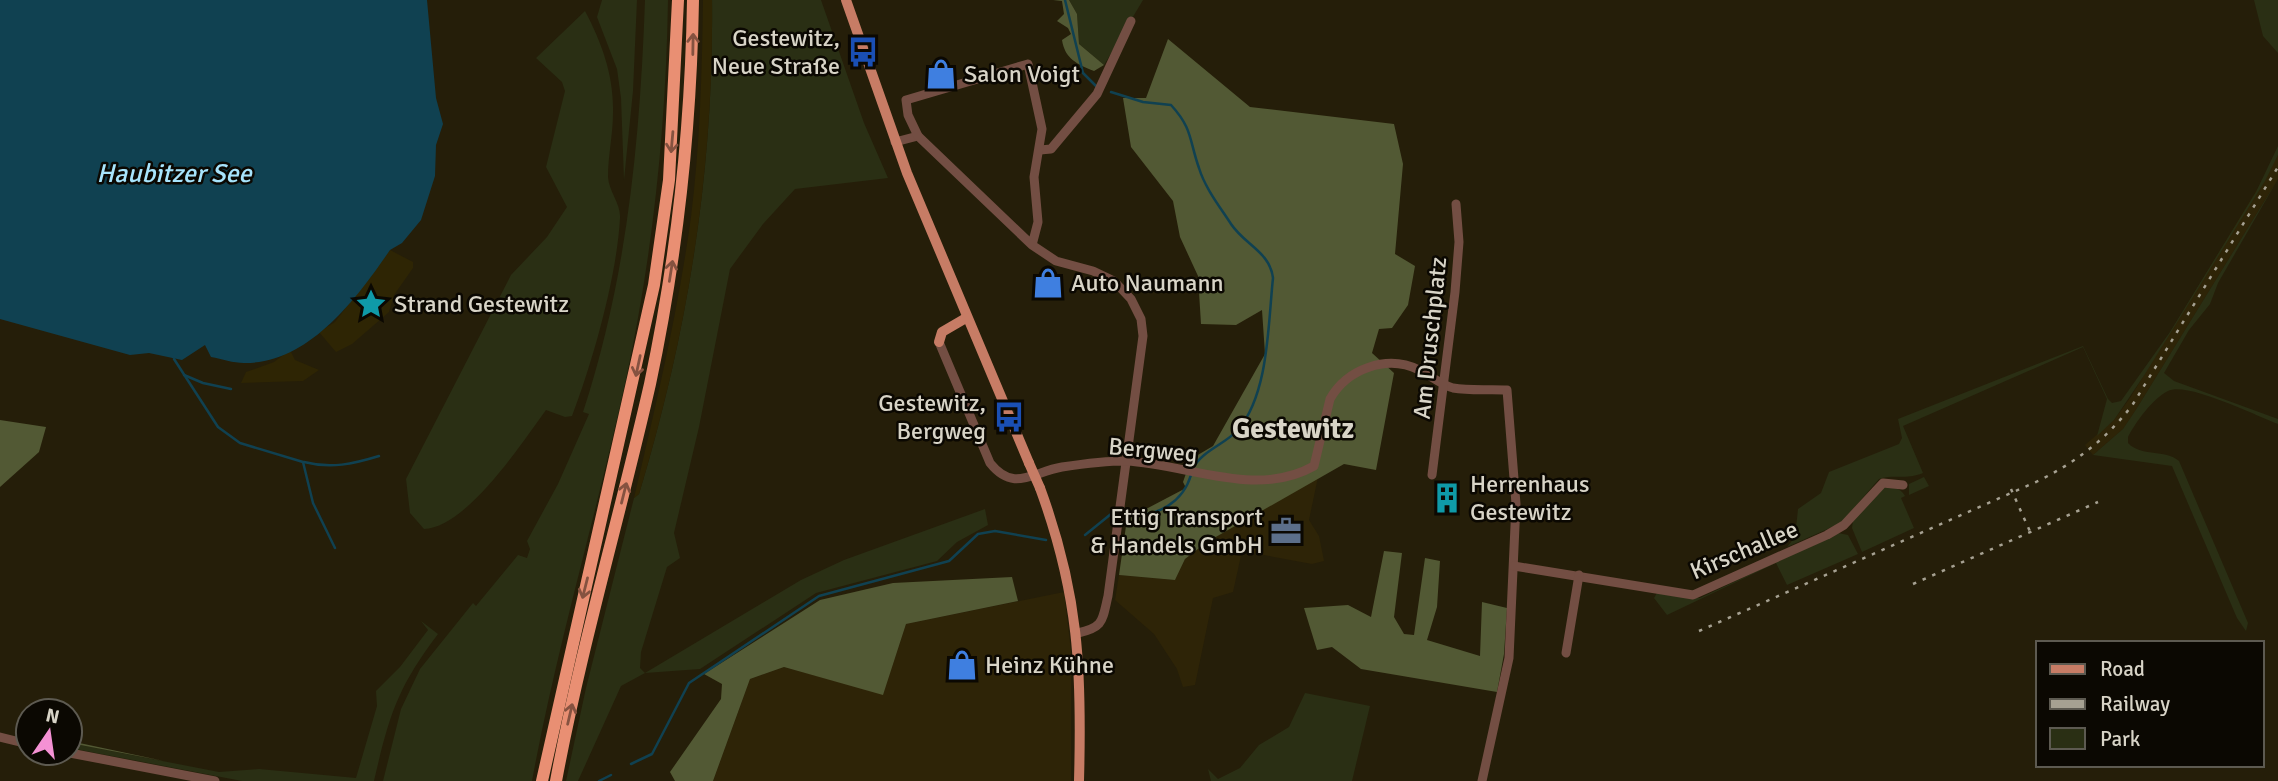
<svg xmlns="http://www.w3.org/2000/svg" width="2278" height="781" viewBox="0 0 2278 781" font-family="Signika,sans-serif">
	<rect width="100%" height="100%" fill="#251e09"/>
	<g fill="#2e2407">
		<polygon points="2278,155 2278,179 2137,408 2123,429 2093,455 2085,445 2114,420 2130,398"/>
		<polygon points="1318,477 1309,520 1319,536 1324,561 1312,564 1242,551 1233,592 1213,598 1195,685 1183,687 1177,669 1154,634 1115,600 1119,575 1175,580 1185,559 1207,542"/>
		<polygon points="1064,592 1071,651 1071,781 713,781 750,679 784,667 883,694 906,624"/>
	</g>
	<g fill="#2a2f14">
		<polygon points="602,0 637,0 633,91 624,180 621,98 617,69 597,17"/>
		<path d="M645,0H668C666,128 653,253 626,379C597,513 557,645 532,781H383L401,709L420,669L473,603L476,606L518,555L527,558L530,549L527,541L558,484L589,414L583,412C627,278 640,141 645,0Z"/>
		<path d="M712,0H821L864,123L888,178L795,189L763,224L730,269L699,427L674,533L680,558L667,567L641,652L640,668L645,673L801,580L844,560L985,509L988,525L957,542L937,561L816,593L700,669L645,673L621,686L578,781H566L586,688L634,498L639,494C688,332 714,169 712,0Z"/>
		<polygon points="1069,0 1143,0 1104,65 1079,44 1077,14"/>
		<polygon points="2254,0 2278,0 2278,53 2263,36"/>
		<path d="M585,11C602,43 614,76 613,113C613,134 608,156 608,177C609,192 621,204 620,218C617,276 593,361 572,416L565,417L546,410C522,443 466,528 424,529L410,513L406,479L511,275L547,237L567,207L546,167L565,91L562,82L536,58Z"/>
		<path d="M2278,146V155L2265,181L2145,374L2114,420L2097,436L2107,399L2083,347L1903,426L1923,473C1906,480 1893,474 1879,479L1841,523L1787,547L1795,537L1798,509L1821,493L1829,472L1899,444L1902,438L1898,419L2083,346L2108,399L2112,403L2121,401L2170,332L2256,192Z"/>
		<path d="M2278,179L2218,283L2210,304L2189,330L2164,373L2174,381L2278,419V424C2257,416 2186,381 2168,391C2153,398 2135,423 2128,437V443C2141,457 2165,449 2179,461L2248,623L2246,631L2237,618L2172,466L2093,455L2123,429L2137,408Z"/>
		<polygon points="1924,477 1929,486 1909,495 1909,484"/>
		<path d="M1882,487C1892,487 1900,487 1905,496L1901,498L1914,528L1862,552L1852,528L1853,521Z"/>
		<polygon points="1838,533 1848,535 1858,554 1787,585 1776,563 1667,615 1654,598 1657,593 1700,598"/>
		<path d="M421,621L438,634C397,688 389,716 374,781H242L70,748V743L219,772L259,769L356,778L377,706L376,691L400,667L428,630Z"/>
		<polygon points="1305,693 1370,706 1352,781 1211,781 1208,769 1218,779 1240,768 1259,745 1289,727"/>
	</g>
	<g fill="#525934">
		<path d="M1053,0H1069L1077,14L1079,44L1104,65L1094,71C1077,64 1065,59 1062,40L1071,34L1068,28L1057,21L1064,14L1062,1Z"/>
		<polygon points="1168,39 1250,107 1394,124 1403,164 1395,254 1415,266 1408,305 1392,328 1379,329 1372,353 1394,373 1376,470 1344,464 1207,542 1185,559 1175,580 1119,575 1127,519 1186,488 1183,482 1191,459 1213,446 1265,354 1262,310 1236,325 1201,324 1198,276 1180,237 1173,201 1131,147 1123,98 1146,98"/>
		<polygon points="0,420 46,427 39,452 0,487"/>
		<polygon points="1384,551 1402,553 1394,617 1404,634 1414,635 1425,558 1440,561 1437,607 1427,640 1480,656 1482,602 1507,608 1504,654 1497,692 1361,669 1332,647 1317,650 1304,608 1348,605 1371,617"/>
		<polygon points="1012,577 1018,601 906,624 883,695 784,667 750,679 713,781 675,781 670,772 721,699 722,684 704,674 820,600 893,583"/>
		<polygon points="70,741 164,761 70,743"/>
	</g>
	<g fill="#2e2504">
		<path d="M703,0H712C714,169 688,332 639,494L634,498C656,405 678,312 691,217C700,145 702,73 703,0Z"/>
		<polygon points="390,250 413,262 413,268 394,295 389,312 352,344 336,352 319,332 335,322"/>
		<polygon points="290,350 295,360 319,370 303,381 241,383 246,372 274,362"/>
	</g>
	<path fill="#104151" d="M0,0H427L436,98L443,124L436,145L435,176L421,220L402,243L390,250C357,298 309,364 244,363C233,363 222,359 211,357L205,345L182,360L149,353L130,355L0,319Z"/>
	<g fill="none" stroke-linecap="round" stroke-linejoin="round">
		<g stroke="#104151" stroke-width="2.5">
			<polyline points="1065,0 1083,73 1096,86"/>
			<path d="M1111,92L1143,102L1171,105C1193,129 1189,140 1199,168C1205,188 1220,207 1231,224C1245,245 1270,252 1273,278C1268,324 1269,393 1238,430C1225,444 1202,451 1193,468"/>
			<polyline points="174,359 218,427 240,443 303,462 313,503 335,548"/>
			<polyline points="184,375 203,383 231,389"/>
			<path d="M304,462C331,469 353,464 379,456"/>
			<path d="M1129,515C1158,517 1183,502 1191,475"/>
			<polyline points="1085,535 1111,514"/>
			<polyline points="631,764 652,754 689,683 819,596 949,561 978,534 995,531 1046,540"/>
			<polyline points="599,781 611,775"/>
		</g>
		<g stroke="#734e43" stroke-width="9">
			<polyline points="895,142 918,136"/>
			<polyline points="1040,150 1051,149 1097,94 1131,21"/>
			<path d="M1032,245L1038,222L1034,177L1042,129L1028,64L906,100L908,115L918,136L1032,245L1056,261L1093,271L1114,281L1131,299L1141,319L1143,336L1108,596C1102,621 1104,627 1078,633"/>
			<path d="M939,342L990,463C1014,493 1032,472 1062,467C1082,464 1105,461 1126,461C1188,464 1256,499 1314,466L1330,399C1347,369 1387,354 1419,370C1430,375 1441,385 1453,388C1470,391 1490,389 1507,390L1516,504L1509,658L1482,781"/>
			<polyline points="1432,475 1455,292 1459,242 1456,204"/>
			<polyline points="1514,566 1693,595 1827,535 1844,525 1883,483 1903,485"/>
			<polyline points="1566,653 1579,575"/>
			<polyline points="0,737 28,744"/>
			<polyline points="70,753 215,781"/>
		</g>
		<g stroke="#c77c65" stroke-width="10">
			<polyline points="846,0 907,173 1029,463"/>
			<polyline points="939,342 942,332 966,318"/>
			<path d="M1040,488C1079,594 1082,670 1079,781"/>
		</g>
		<g stroke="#e98f73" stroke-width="12">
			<polyline points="542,781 654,285 669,180 678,0"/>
			<path d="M556,781C581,647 620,516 650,384C677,257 691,129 693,0"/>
		</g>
		<g stroke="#a6a192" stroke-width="2.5" stroke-dasharray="3.5 7" stroke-linecap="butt">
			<polyline points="2011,489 2032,536"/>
			<polyline points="1913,584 2098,502"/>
			<path d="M1699,631L2036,482C2075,463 2107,439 2133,404L2278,167"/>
		</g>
		<polyline stroke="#c77c65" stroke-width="10" points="1029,463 1040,488"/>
	</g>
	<defs><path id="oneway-shaft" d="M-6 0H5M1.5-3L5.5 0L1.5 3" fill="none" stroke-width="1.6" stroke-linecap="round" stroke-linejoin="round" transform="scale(1.75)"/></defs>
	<g stroke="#855240">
		<use href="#oneway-shaft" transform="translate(693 44) rotate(-89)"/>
		<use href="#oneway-shaft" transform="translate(672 142) rotate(95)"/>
		<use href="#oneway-shaft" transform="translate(671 271) rotate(-81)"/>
		<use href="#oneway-shaft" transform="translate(638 366) rotate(102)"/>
		<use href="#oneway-shaft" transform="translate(624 493) rotate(-76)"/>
		<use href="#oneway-shaft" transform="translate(585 588) rotate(104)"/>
		<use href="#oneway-shaft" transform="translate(570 714) rotate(-77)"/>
	</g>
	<defs>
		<g id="bus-bare" transform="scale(2.415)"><path d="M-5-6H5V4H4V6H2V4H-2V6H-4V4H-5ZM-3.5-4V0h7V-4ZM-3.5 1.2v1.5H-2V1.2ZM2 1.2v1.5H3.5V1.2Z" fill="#1a4fb4" stroke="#0b0802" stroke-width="2.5" paint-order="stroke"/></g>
		<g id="shop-bare" transform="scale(2.415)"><path d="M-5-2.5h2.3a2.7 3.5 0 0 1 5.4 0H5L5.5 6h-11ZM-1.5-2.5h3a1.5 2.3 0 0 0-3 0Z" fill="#3f7fe0" stroke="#0b0802" stroke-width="2.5" paint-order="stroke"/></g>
		<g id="sight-bare" transform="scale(2.415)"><path d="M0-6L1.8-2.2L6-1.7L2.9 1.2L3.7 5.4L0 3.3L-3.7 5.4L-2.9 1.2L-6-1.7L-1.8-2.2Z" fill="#0f9aa8" stroke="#0b0802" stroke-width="2.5" paint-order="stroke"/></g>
		<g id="building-bare" transform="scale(2.415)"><path d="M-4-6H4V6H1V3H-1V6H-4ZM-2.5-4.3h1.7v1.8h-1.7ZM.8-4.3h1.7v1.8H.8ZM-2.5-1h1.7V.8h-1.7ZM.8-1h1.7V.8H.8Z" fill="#0f9aa8" stroke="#0b0802" stroke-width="2.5" paint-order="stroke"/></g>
		<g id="office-bare" transform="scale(2.415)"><path d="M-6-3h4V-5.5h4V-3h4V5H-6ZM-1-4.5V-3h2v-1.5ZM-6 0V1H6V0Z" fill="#5c6f8a" stroke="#0b0802" stroke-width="2.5" paint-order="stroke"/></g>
	</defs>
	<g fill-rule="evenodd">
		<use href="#bus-bare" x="863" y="52"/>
		<use href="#shop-bare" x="941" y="74"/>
		<use href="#shop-bare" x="1048" y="283"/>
		<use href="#sight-bare" x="371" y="304"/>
		<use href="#bus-bare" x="1009" y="417"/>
		<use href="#building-bare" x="1447" y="498"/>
		<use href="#office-bare" x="1286" y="531"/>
		<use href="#shop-bare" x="962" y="665"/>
	</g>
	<g text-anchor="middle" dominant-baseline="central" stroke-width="5" stroke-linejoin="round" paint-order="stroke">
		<g font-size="24" fill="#d8d4c7" stroke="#0b0802" text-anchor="start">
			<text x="840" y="38" text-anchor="end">Gestewitz,<tspan x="840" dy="28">Neue Straße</tspan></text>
			<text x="964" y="74">Salon Voigt</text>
			<text x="1071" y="283">Auto Naumann</text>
			<text x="394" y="304">Strand Gestewitz</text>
			<text x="986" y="403" text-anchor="end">Gestewitz,<tspan x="986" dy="28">Bergweg</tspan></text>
			<text x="1470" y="484">Herrenhaus<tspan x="1470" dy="28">Gestewitz</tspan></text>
			<text x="1263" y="517" text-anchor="end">Ettig Transport<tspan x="1263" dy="28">&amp; Handels GmbH</tspan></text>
			<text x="985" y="665">Heinz Kühne</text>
		</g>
		<g font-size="24" fill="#d8d4c7" stroke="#0b0802">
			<text transform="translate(1430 338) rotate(-84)">Am Druschplatz</text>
			<text transform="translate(1153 450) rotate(5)">Bergweg</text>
			<text transform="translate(1744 550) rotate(-23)">Kirschallee</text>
		</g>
		<g font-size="26" font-style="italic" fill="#a7e4fc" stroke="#0b0802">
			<text x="174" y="174">Haubitzer See</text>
		</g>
		<g font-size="28" font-weight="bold" fill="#d8d4c7" stroke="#0b0802">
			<text x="1293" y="429">Gestewitz</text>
		</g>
	</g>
	<rect x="2036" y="641" width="228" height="126" fill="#0b0802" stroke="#5d5a51" stroke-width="2"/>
	<rect x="2050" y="664" width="35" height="10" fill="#c77c65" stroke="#5d5a51" stroke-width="2"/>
	<text x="2100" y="676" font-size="21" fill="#d8d4c7">Road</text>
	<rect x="2050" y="699" width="35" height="10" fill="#a6a192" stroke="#5d5a51" stroke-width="2"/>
	<text x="2100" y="711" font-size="21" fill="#d8d4c7">Railway</text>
	<rect x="2050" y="728" width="35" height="21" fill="#2a2f14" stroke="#5d5a51" stroke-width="2"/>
	<text x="2100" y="746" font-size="21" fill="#d8d4c7">Park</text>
	<g transform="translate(49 732) rotate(13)"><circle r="33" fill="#0b0802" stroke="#5d5a51" stroke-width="2"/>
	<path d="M0-5L12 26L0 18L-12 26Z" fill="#f491d4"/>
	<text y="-10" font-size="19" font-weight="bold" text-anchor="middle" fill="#d8d4c7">N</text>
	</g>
</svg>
